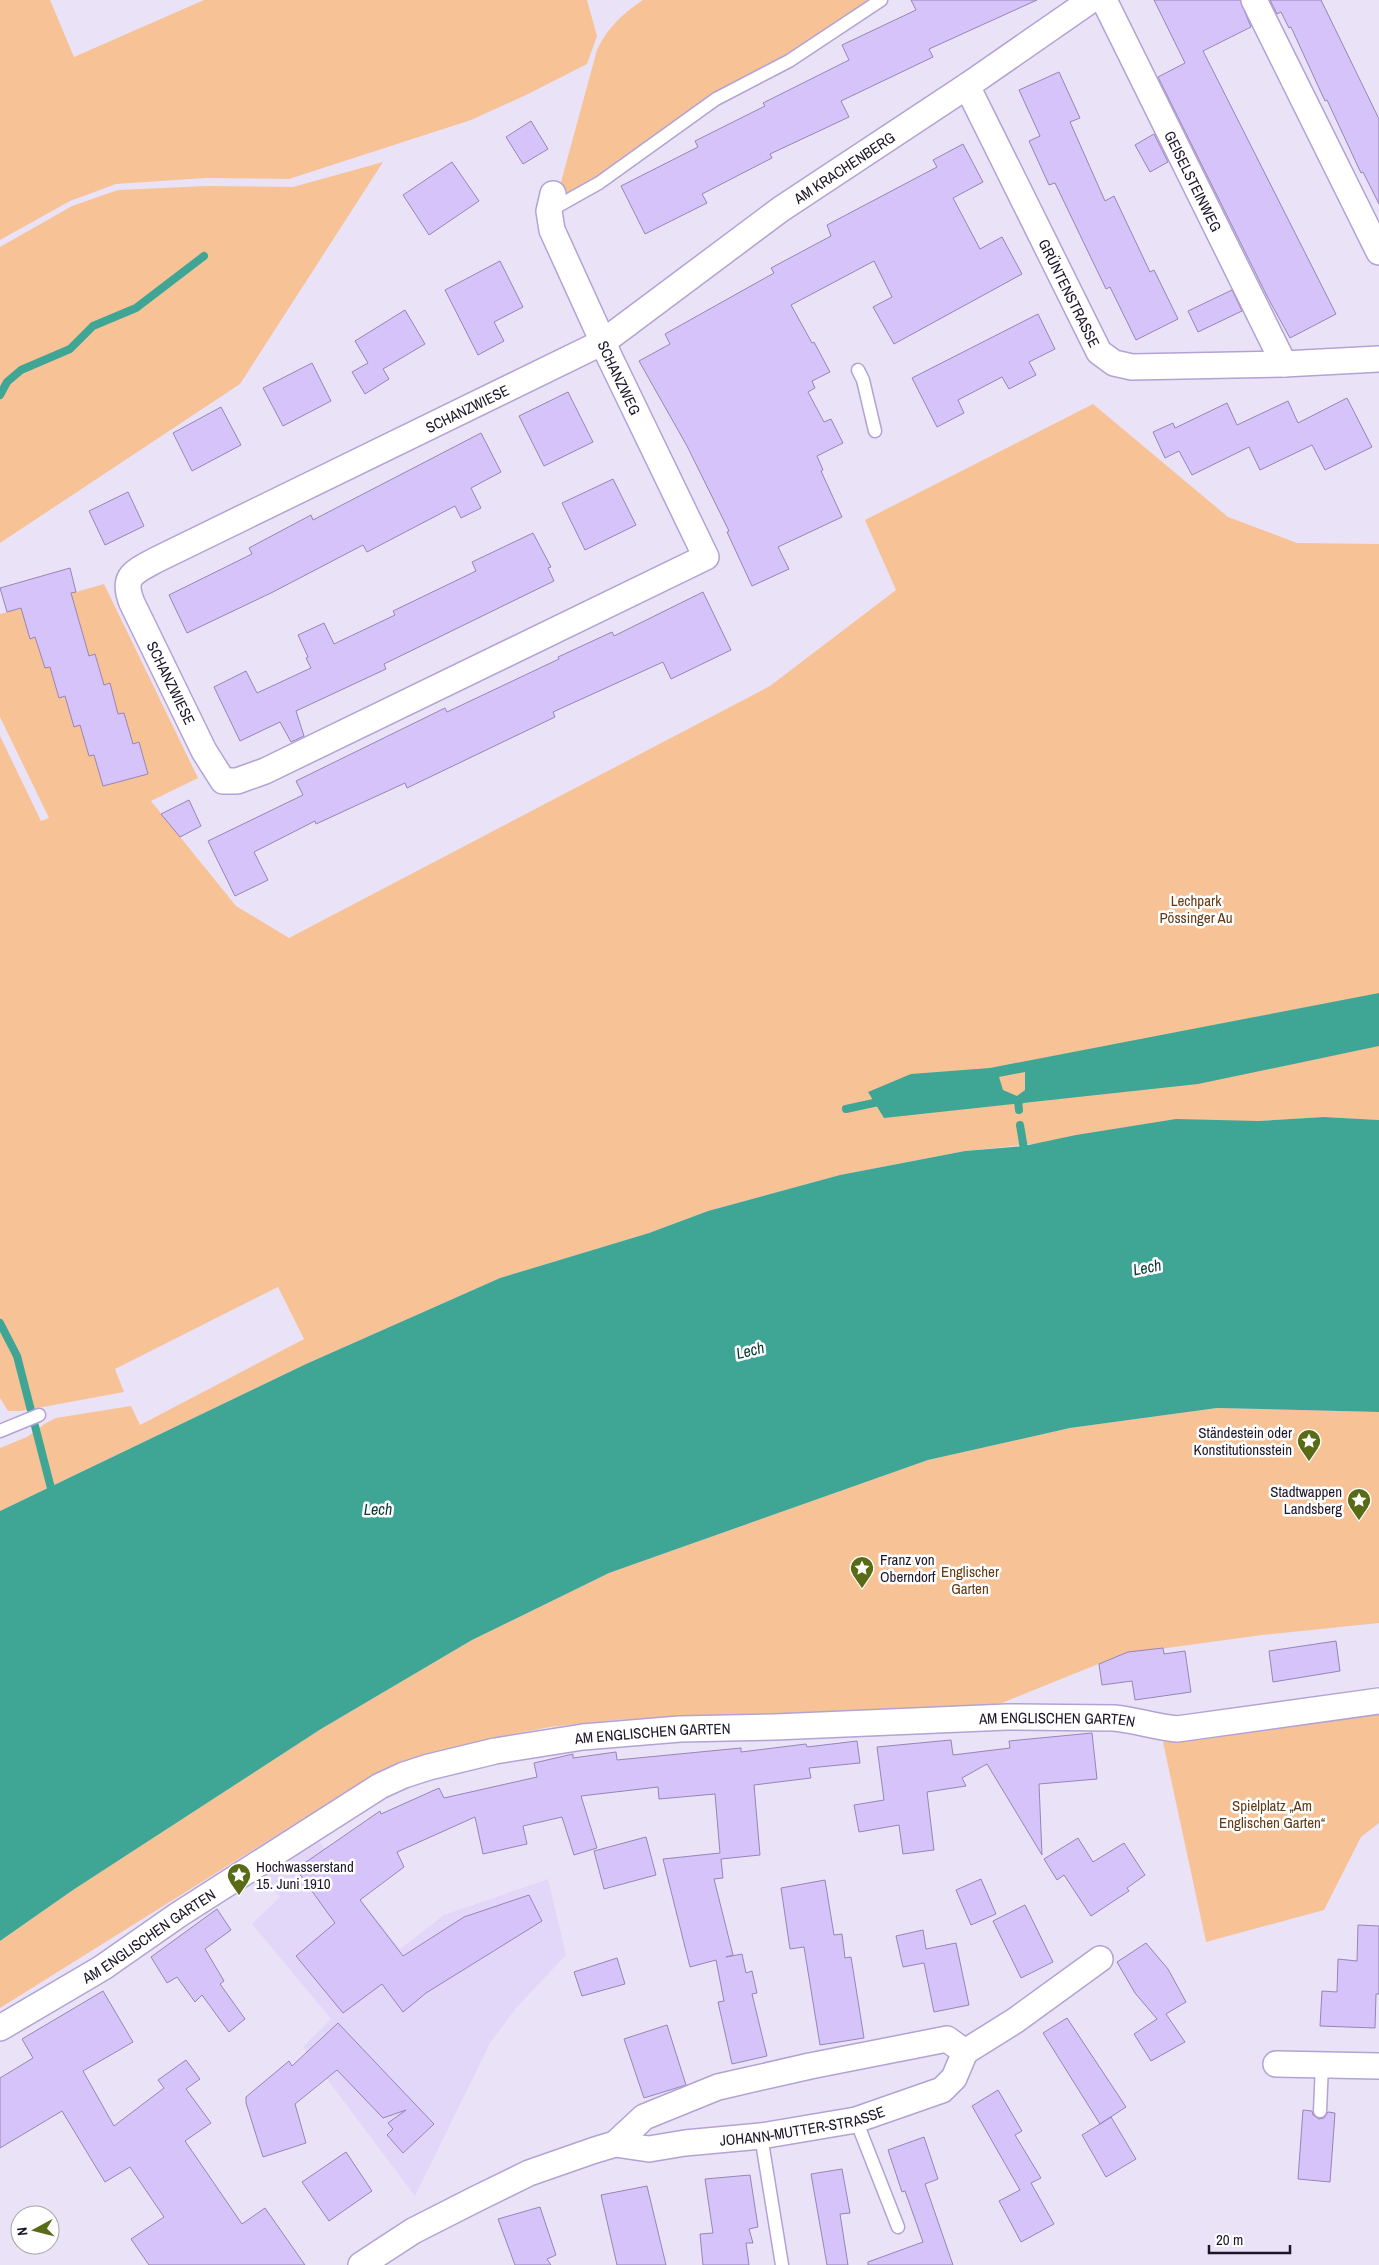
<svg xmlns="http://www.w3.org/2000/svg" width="1379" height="2265" viewBox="0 0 1379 2265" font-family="'Archivo Narrow',sans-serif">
	<rect width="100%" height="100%" fill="#eae3f8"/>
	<polygon fill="#e2d6f9" points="317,1838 363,1902 400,1949 444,1915 548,1879 566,1955 516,2008 490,2043 415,2196 303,2047 331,2019 252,1924 280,1897 263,1876"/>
	<g fill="#f7c296">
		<polygon points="0,0 50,0 74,57 204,0 587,0 597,36 587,64 526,95 471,120 289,179 206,178 116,184 70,201 0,240"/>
		<path d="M643,0H876L597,180L555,204L597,50C607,28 623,13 643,0Z"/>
		<polygon points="383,162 240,384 0,543 0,247 72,206 118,190 206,186 293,187"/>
		<polygon points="1093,404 1228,517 1297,543 1379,544 1379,1120 1324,1117 1258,1121 965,1151 840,1175 708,1211 649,1233 500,1278 306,1364 0,1511 0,1448 27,1437 46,1423 56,1418 131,1406 140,1425 304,1339 278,1287 115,1369 124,1392 21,1411 8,1411 0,1398 0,736 41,821 49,818 0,717 0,614 104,584 198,778 151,801 236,906 289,938 770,686 896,590 865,520"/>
		<polygon points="1217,1408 1379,1412 1379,1623 1262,1635 1123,1654 1002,1703 987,1705 615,1720 550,1727 493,1738 424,1756 363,1781 0,2008 0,1941 73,1890 321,1729 472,1640 609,1573 928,1460 1070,1428"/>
		<polygon points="1379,1708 1379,1823 1361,1837 1324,1910 1206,1942 1163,1742 1225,1729"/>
	</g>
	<g fill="#3fa695" fill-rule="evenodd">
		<path d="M1379,993V1046L1198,1084L884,1118L868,1092L911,1074L990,1068ZM1025,1072V1090L1017,1096L1003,1090L999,1077Z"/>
		<polygon points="1324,1117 1379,1120 1379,1412 1217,1408 1070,1428 928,1460 609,1573 472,1640 321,1729 73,1890 0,1941 0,1511 306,1364 500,1278 649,1233 708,1211 840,1175 965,1151 1024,1146 1076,1135 1176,1119 1258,1121"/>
	</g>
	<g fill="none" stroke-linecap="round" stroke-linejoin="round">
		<g stroke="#3fa695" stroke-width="8">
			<polyline points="0,395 7,382 21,370 70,349 93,326 136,308 204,256"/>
			<polyline points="846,1109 883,1101"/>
			<polyline points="1019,1110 1018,1101 1023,1099"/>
			<polyline points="1020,1125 1025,1155"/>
			<polyline points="0,1323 17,1356 53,1496"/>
		</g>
	</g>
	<g fill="#d6c3fa" stroke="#9685b5">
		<polygon points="911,0 1037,0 929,49 933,57 841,101 849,117 770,154 772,158 702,194 707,203 645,234 621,186 698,147 695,141 765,106 763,103 849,60 842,45 916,10"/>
		<polygon points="1154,0 1240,0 1251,27 1203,51 1336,314 1290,338 1268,298 1158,77 1185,63"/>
		<polygon points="1270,0 1321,0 1379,119 1379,204 1363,172 1361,173 1327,100 1325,101 1291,27 1289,28 1281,12 1277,14"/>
		<polygon points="1059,72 1080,118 1070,122 1105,201 1114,196 1150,272 1154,270 1178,319 1136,340 1110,287 1106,289 1055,183 1049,185 1029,141 1040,136 1019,90"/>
		<polygon points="531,121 548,149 523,164 506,137"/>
		<polygon points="1154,134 1168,162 1150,172 1135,145"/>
		<polygon points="963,144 983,182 953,198 980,249 1002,237 1022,274 894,344 873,307 892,297 874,261 791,305 812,343 814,342 830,372 812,381 815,388 808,392 824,422 831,419 843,443 817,456 823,470 821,471 842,517 778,547 789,569 752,586 727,532 729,531 687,446 639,361 670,344 665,334 774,273 771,268 831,236 827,225 937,167 933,160"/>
		<polygon points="452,162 479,201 429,235 403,195"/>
		<polygon points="500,261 523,307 494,322 504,341 478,355 445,290"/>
		<polygon points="1232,290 1242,311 1198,332 1188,311"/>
		<polygon points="405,310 425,344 383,369 389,379 365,394 352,372 368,363 355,341"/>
		<polygon points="1038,314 1055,349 1029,362 1036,375 1009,389 1002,377 958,400 964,413 937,427 912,378"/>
		<polygon points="312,363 331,401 283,426 263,388"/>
		<polygon points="568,392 593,442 544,466 519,416"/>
		<polygon points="1347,398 1372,447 1325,470 1312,445 1260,470 1249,447 1192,475 1179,451 1165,458 1153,432 1173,423 1175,428 1227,403 1237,425 1288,401 1298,423"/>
		<polygon points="221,407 241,445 192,471 173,433"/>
		<polygon points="481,433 501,472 471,488 481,508 461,518 455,506 367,552 363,545 273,592 187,633 169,595 252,554 249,548 311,515 313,520"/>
		<polygon points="613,479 636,525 585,550 562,503"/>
		<polygon points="128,492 144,526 105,545 89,511"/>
		<polygon points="533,533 551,567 548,568 554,581 384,664 386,669 296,711 304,736 291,742 280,722 240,741 214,687 246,671 257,693 311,668 306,658 308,657 298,635 324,623 334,644 395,615 393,611 476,571 472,562"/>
		<polygon points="70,568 76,592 71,593 89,656 95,654 104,685 110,683 118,714 124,713 133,744 139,742 148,774 103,786 94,755 89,756 80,725 74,727 65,696 59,698 50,667 45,668 35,637 30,639 21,608 7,612 0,588"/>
		<polygon points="703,592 731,650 671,679 663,662 553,712 555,717 407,788 405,783 316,824 315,821 254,852 268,880 235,896 208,841 303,795 296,781 445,708 447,712 559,659 558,657 612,632 614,636"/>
		<polygon points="189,800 201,826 180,837 161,814"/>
		<polygon points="1336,1641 1340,1671 1273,1682 1269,1651"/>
		<polygon points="1163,1648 1164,1654 1185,1651 1191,1692 1135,1700 1132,1681 1102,1685 1099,1664 1128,1652"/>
		<polygon points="1092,1733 1097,1779 1039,1784 1042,1855 987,1764 962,1778 966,1786 927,1792 934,1850 903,1854 899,1825 859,1832 854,1805 884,1800 877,1747 951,1740 953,1755 1010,1748 1009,1741"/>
		<polygon points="857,1741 860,1763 809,1768 811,1778 754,1785 760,1855 721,1859 723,1878 714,1879 733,1955 726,1957 742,1954 746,1973 752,1971 757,1993 752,1994 767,2056 732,2064 718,2002 724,2001 716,1960 690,1967 663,1859 720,1853 715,1794 659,1799 658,1787 581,1796 597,1848 574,1855 562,1817 523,1826 527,1844 483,1854 475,1817 397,1852 404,1867 360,1900 403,1956 464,1917 529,1895 542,1921 426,1993 403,2012 382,1984 343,2013 296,1956 335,1923 296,1869 380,1811 381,1814 439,1788 444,1798 537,1777 534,1763 573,1754 573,1758 616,1752 617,1760 741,1748 741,1752 806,1744 807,1747"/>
		<polygon points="646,1837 656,1875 604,1889 594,1851"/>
		<polygon points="1078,1838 1093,1862 1124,1843 1145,1875 1127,1888 1129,1891 1091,1916 1064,1875 1057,1880 1044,1859"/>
		<polygon points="981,1879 996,1914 971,1925 956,1890"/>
		<polygon points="825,1880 834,1935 842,1934 845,1958 851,1957 864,2038 820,2045 804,1947 790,1949 781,1888"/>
		<polygon points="1025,1905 1053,1962 1021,1978 993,1921"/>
		<polygon points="217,1909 231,1930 205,1949 224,1981 220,1984 245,2019 229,2032 202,1995 195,2002 177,1977 167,1983 151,1957"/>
		<polygon points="1358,1925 1379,1926 1379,1994 1376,1994 1375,2028 1320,2026 1322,1991 1337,1992 1338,1959 1357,1961"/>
		<polygon points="923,1930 926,1949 956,1943 969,2005 934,2012 924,1963 903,1967 896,1936"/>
		<polygon points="1146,1943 1168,1969 1186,2002 1166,2014 1185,2042 1151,2061 1134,2034 1157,2019 1135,1993 1117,1962"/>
		<polygon points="617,1958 625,1984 582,1996 574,1972"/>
		<polygon points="103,1991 133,2042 83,2071 114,2126 164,2088 158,2080 186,2060 200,2079 186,2089 211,2123 185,2141 242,2224 265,2208 305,2265 149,2265 131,2239 164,2217 130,2167 105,2182 62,2111 0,2148 0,2078 33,2058 22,2039"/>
		<polygon points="1067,2018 1126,2107 1100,2124 1111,2117 1136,2159 1106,2177 1082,2135 1100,2124 1043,2033"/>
		<polygon points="338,2023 434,2124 403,2153 387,2135 393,2129 388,2123 406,2110 383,2118 337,2070 295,2104 306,2143 263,2157 246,2103 246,2097 289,2061 292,2066"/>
		<polygon points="667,2025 686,2085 644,2098 624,2039"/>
		<polygon points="998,2090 1022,2131 1015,2135 1041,2178 1031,2183 1054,2224 1021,2242 999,2201 1020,2190 972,2106"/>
		<polygon points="1303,2110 1312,2111 1313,2115 1319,2119 1324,2118 1328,2112 1335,2113 1330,2182 1298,2179"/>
		<polygon points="924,2137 938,2179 925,2184 953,2265 868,2265 868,2262 923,2242 905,2191 902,2192 888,2150"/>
		<polygon points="346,2152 372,2191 329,2221 302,2182"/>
		<polygon points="842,2169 850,2213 840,2214 848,2265 827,2265 811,2174"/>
		<polygon points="750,2175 758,2227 749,2229 753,2243 746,2243 749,2265 703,2265 700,2234 713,2233 705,2179"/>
		<polygon points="647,2186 666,2265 617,2265 601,2195"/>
		<polygon points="540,2207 556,2255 547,2259 551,2265 515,2265 498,2219"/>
	</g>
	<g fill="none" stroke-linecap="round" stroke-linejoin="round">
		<g stroke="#b3a2d3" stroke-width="15">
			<g id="lane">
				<polyline points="549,211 599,183 716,99 789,61 881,0"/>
				<polyline points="858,370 863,380 875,431"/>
				<polyline points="0,1431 39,1415"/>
				<polyline points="1320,2111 1322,2065"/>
				<polyline points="856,2120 898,2227"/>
				<polyline points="761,2136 782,2265"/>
			</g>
		</g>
		<g stroke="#b3a2d3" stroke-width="28">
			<g id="street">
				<path id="s1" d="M1104,0L1284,364"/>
				<polyline points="1254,0 1379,252"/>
				<path id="s2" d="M967,86L1099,352L1114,363L1132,367L1284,364L1379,359"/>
				<path id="s3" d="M553,194L549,211L552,230L603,342L609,356L706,557L265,771L237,781H223L204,751L132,603C121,576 134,572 156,560L603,342L781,209L967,86L1091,0"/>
				<path id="s4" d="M0,2028L102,1968L178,1915L380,1786L404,1775L429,1767L495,1751L583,1737L680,1729L775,1727L1007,1717L1114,1718C1136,1720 1155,1727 1177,1729L1379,1701"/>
				<polyline points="965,2052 1016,2020 1100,1959"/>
				<polyline points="1276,2064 1379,2066"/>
				<path id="s5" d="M361,2265L413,2231L476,2199L529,2173L595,2150L615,2144L649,2149L685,2143L761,2136L856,2120L942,2090L954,2078L965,2052L947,2039L810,2066L718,2087L644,2117L615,2144"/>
			</g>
		</g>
		<use href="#lane" stroke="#fff" stroke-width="12"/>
		<use href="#street" stroke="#fff" stroke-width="25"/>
	</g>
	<defs>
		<g id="sight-pin" transform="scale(1.25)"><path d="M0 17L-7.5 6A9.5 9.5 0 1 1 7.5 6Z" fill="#5a6b17" stroke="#fff"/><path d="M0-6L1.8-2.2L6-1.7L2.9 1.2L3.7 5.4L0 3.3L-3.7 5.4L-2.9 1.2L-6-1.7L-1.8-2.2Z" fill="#fff"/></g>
	</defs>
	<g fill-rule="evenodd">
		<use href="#sight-pin" x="1309" y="1441"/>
		<use href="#sight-pin" x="1359" y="1500"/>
		<use href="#sight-pin" x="862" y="1568"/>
		<use href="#sight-pin" x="239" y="1875"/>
	</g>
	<g text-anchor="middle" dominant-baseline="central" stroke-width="5" stroke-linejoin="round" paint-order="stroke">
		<g font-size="15" fill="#1d1628" stroke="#fff">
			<text stroke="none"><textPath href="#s3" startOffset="1985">AM KRACHENBERG</textPath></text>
			<text stroke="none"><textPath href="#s1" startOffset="202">GEISELSTEINWEG</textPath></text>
			<text stroke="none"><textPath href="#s2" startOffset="231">GRÜNTENSTRASSE</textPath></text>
			<text stroke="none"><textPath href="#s3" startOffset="199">SCHANZWEG</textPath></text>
			<text stroke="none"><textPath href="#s3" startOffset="1536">SCHANZWIESE</textPath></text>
			<text transform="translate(171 683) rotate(64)">SCHANZWIESE</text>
			<text stroke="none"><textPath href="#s4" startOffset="1135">AM ENGLISCHEN GARTEN</textPath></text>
			<text stroke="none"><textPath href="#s4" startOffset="730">AM ENGLISCHEN GARTEN</textPath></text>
			<text stroke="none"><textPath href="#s4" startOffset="175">AM ENGLISCHEN GARTEN</textPath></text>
			<text stroke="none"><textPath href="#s5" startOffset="472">JOHANN-MUTTER-STRASSE</textPath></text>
		</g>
		<g font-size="15" fill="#623a13" stroke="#fff">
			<text x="1196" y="900">Lechpark<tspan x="1196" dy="17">Pössinger Au</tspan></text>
			<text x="970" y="1571">Englischer<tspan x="970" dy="17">Garten</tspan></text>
			<text x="1272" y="1805">Spielplatz „Am<tspan x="1272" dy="17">Englischen Garten“</tspan></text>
		</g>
		<g font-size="15" fill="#1d1628" stroke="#fff" text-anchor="end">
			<text x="1292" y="1432">Ständestein oder<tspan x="1292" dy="17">Konstitutionsstein</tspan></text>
			<text x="1342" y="1491">Stadtwappen<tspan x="1342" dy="17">Landsberg</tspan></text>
			<text x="880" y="1559" text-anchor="start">Franz von<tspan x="880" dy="17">Oberndorf</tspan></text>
			<text x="256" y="1866" text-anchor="start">Hochwasserstand<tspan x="256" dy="17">15. Juni 1910</tspan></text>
		</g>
		<g font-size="16" font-style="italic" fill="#083932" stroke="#fff">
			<text transform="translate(1147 1267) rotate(-11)">Lech</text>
			<text transform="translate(750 1350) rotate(-14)">Lech</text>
			<text x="378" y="1509">Lech</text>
		</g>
	</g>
	<g transform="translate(35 2230) rotate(263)"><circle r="24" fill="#ffffff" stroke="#a5a2a9"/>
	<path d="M0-4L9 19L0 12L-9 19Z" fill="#5a6b17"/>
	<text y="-8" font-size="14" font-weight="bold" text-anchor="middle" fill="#1d1628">N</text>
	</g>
	<path d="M1209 2245v8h81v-8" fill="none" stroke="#1d1628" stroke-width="2.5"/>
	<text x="1216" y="2245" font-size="15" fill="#1d1628" stroke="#ffffff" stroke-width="4" paint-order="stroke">20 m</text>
</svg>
